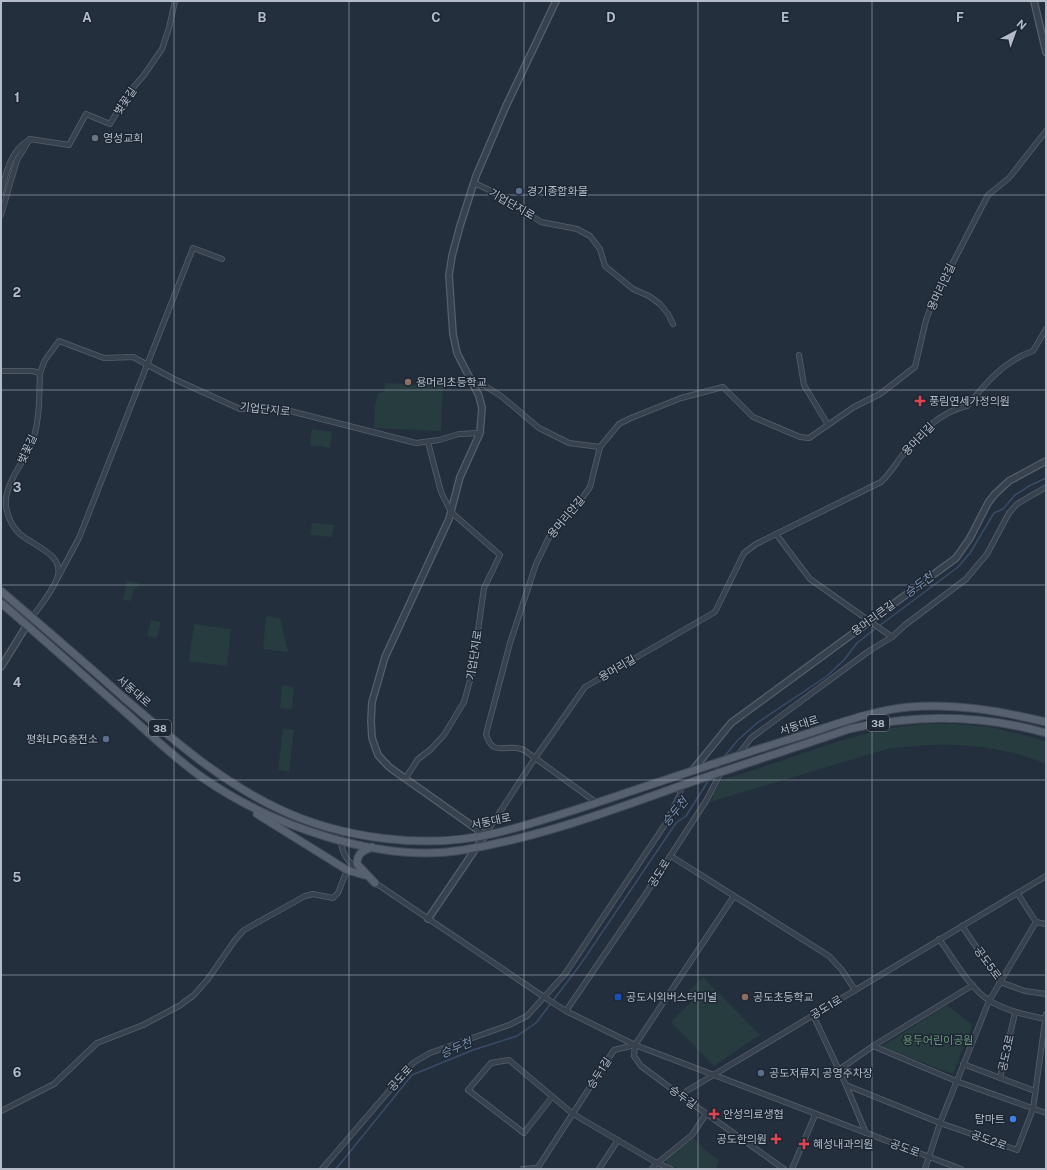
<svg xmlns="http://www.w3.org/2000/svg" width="1047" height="1170" viewBox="0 0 1047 1170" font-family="'Public Sans','Noto Sans KR',sans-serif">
	<rect width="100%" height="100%" fill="#242f3e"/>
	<g fill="#263c3f">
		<polygon points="385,383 443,386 441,431 374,428 375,405 378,393 384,392"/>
		<polygon points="312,429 332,432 330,448 310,445"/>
		<polygon points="312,523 334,525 332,537 310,535"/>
		<polygon points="127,581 139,583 138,587 133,590 131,601 123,600"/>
		<polygon points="266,616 280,618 288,652 263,649"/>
		<polygon points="151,620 161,622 157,638 147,636"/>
		<polygon points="194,624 231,629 227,666 189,661"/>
		<polygon points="282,685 294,687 292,709 280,708"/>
		<path d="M955,724L990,727L1039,739L1046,742V764C996,743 940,741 887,749L710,802L721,780C784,763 848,732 912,725C926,723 941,724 955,724Z"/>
		<polygon points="283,729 294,730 289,772 278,770"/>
		<polygon points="703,977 760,1035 714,1066 671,1022 695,998 688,992"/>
		<polygon points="947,1005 972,1025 953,1074 881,1047"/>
		<polygon points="694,1138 705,1150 719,1160 716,1169 680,1169 667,1164 666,1159"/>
	</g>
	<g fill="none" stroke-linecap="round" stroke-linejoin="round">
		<g stroke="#394c67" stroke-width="1.5">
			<polyline points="879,626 958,567 970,553 994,513 1003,509 1015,495 1029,486 1046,478"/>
			<polyline points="723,758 738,740 757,723 827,676 844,660 857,643 876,628"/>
			<polyline points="715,771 719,765"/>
			<polyline points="336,1169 412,1075 473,1050 517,1036 536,1023 580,965 676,823 686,816 710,778"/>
		</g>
		<g stroke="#565f6c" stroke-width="6">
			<g id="minor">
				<polyline points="30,139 69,145 86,114 110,124 127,95 144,75 162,49 169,28 175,1"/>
				<polyline points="474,183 498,194 541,222 577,229 590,236 600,249 605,266 633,289 649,296 660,304 668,314 673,324"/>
				<path d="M1,193C6,173 10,151 29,140"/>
				<polyline points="1,215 17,160 30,139"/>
				<polyline points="799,355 804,385 828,425"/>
				<path d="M1,371H32L40,373C39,395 40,416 34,437C28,459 3,482 6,507C8,517 13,528 20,534C35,547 66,555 57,579C50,596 36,610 27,625"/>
				<polyline points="40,373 45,360 59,341 104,358 133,357 174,379 240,409 286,410 416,443 439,440 459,434 480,433"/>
				<polyline points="472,382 485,386 501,396 539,428 569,443 600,447"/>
				<polyline points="776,534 810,579 892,637"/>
				<polyline points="57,579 79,538 193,248 222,259"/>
				<polyline points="738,755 751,738 869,651 892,637 905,625 966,579 987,554 1009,513 1017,504 1046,487"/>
				<polyline points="405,779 418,759 430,750 444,735 464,702 472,673 484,588 500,555 451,512 441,492 428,442"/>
				<path d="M597,803L524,750C507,742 493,759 486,734L510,643L536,564L553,529L578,504L590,487L600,447L619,424L631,418L681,398L723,387L753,417L800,437L809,438L854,407L880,394L915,367L926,320L933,301L988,195L1009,178L1046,131"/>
				<path d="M340,831C341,853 344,858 360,872"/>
				<path d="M485,835L535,758L585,687L715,612L744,553L756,544L881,482C891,473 896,463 904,453C919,433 942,411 967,406C985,384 1005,360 1033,351L1046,329"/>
				<polyline points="674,858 829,956 842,970 855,990"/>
				<polyline points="374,882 547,999 566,1011 635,1045 961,1169"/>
				<polyline points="734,896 635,1045 634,1056 641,1066 680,1095 784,1169"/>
				<polyline points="1036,922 1046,924"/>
				<polyline points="962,926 1000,982 1025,991 1046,994"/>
				<path d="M939,939C953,958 970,989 990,1001C1007,1011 1026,1015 1045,1019"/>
				<polyline points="566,1011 645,895 706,801 721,772"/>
				<polyline points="813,1015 846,1085 940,1123 1017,1150 1033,1109 1046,1014"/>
				<polyline points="873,1046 956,1081 1046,1113"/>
				<polyline points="963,1064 1035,1091"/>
				<polyline points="840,1069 873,1046 973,985"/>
				<polyline points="1000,1078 1015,1013"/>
				<polyline points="846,1085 866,1133"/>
				<polyline points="680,1095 1046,876"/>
				<polyline points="552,1097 524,1133 468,1090 491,1063 509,1060 573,1114 657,1163 671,1169"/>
				<polyline points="1,1111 54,1084 97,1043 143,1025 179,1006 194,995 208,979 235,940 244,930 305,896 313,894 333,898 338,893 347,870"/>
				<polyline points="322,1169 413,1063 430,1053 509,1025 527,1016 565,974 666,823 680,794 681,786"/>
				<polyline points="523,1169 538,1168"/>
				<polyline points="537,1169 614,1050 635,1045"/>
				<polyline points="599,1169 618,1140"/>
				<polyline points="652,1169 655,1165 692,1135 706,1114"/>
				<polyline points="792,1169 815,1115"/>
				<polyline points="925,1169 940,1123 989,1001 1036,922 1018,894"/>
			</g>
		</g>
		<g stroke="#565f6c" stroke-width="8">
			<g id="tertiary">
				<polyline points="1034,1 1046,52"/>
				<polyline points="1,667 27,625"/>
				<polyline points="692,771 731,723 956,558 970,538 988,503 995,494 1009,481 1046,461"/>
				<polyline points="428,919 485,835 389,767 378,755 372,738 371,721 372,702 385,657 449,519 460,477 480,433 482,408 479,396 457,353 453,334 449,275 452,256 460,226 476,176 506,106 556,1"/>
			</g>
		</g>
		<g stroke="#414a57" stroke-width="9">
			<g id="primary">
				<path d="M1,591C42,626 83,661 123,697C171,738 220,781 277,808C341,839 427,850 496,833C537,823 578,809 617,796C674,777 730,758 787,740C827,728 867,711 909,707C956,703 1000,711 1046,722"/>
				<path d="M1,603C42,638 82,674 123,710C149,733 174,758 203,778C271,825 379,864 463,850C536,838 608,812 677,787C734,767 792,749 849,729C915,714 980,714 1046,733"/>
				<polyline points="257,814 347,870 364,875"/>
				<path d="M372,847C363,851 357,853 357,864L375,883"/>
			</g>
		</g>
		<use href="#minor" stroke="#38414e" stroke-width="4.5"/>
		<use href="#tertiary" stroke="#38414e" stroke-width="5.5"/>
		<use href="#primary" stroke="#56606e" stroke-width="7"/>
	</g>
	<path fill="none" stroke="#b4bcc9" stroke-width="1" stroke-opacity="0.55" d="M174,1V1169M349,1V1169M524,1V1169M698,1V1169M872,1V1169M1,195H1046M1,390H1046M1,585H1046M1,780H1046M1,975H1046"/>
	<circle fill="#6b7280" stroke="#1d2633" stroke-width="1.5" cx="95" cy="138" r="4"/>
	<g fill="#5c6f8a" stroke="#1d2633" stroke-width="1.5">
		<circle cx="519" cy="191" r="4"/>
		<circle cx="106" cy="739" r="4"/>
		<circle cx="761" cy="1073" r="4"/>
	</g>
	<g fill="#8d6e63" stroke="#1d2633" stroke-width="1.5">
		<circle cx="408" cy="382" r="4"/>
		<circle cx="745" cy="997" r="4"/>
	</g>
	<g fill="#e0444e" stroke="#1d2633" stroke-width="1.5">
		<path d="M918 395h4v4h4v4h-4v4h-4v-4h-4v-4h4z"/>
		<path d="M712 1108h4v4h4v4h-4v4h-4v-4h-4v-4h4z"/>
		<path d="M774 1133h4v4h4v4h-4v4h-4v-4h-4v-4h4z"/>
		<path d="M802 1138h4v4h4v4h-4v4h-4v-4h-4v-4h4z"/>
	</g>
	<rect fill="#1a4fb4" stroke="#1d2633" stroke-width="1.5" x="614" y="993" width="8" height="8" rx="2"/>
	<circle fill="#3f7fe0" stroke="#1d2633" stroke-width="1.5" cx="1013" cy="1119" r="4"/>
	<g text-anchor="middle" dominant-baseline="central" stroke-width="3" stroke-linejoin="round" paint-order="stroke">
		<g fill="#1d2633" stroke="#878f9c" stroke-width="1">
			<rect x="867" y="715" width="22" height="16" rx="3"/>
			<rect x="149" y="720" width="22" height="16" rx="3"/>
		</g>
		<g font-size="10" font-weight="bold" fill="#b4bcc9">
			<text x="878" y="723">38</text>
			<text x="160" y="728">38</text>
		</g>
		<g font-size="11" fill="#b4bcc9" stroke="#1d2633">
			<text transform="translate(125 101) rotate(-56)">벚꽃길</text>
			<text transform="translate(512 204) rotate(30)">기업단지로</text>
			<text transform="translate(941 287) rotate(-65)">용머리안길</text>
			<text transform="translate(265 409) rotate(6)">기업단지로</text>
			<text transform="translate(918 439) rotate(-46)">용머리길</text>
			<text transform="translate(27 449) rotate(-65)">벚꽃길</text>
			<text transform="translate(566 517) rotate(-50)">용머리안길</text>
			<text transform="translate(873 618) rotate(-36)">용머리큰길</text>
			<text transform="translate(474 655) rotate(-81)">기업단지로</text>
			<text transform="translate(617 668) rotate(-30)">용머리길</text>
			<text transform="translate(134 691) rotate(41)">서동대로</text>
			<text transform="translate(799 725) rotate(-18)">서동대로</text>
			<text transform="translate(491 821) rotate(-12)">서동대로</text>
			<text transform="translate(659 873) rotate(-58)">공도로</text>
			<text transform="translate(988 963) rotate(54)">공도5로</text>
			<text transform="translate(826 1007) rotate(-31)">공도1로</text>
			<text transform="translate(1006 1053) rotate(-77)">공도3로</text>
			<text transform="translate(599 1073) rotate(-57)">승두1길</text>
			<text transform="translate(400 1078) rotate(-48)">공도로</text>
			<text transform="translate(683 1097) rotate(36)">승두길</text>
			<text transform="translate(989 1140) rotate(20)">공도2로</text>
			<text transform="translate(905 1148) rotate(20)">공도로</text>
		</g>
		<g font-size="11" fill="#b4bcc9" stroke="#1d2633" text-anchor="start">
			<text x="103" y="138">영성교회</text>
			<text x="527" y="191">경기종합화물</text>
			<text x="416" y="382">용머리초등학교</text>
			<text x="929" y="401">풍림연세가정의원</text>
			<text x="98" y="739" text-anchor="end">평화LPG충전소</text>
			<text x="626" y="997">공도시외버스터미널</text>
			<text x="753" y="997">공도초등학교</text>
			<text x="769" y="1073">공도저류지 공영주차장</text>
			<text x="723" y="1114">안성의료생협</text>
			<text x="1005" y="1119" text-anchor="end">탑마트</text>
			<text x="767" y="1139" text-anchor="end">공도한의원</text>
			<text x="813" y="1144">혜성내과의원</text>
		</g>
		<g font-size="11" fill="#6b9a76" stroke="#1d2633">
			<text x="938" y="1040">용두어린이공원</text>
		</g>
		<g font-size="12" font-style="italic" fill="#7c92b1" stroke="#1d2633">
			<text transform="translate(919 585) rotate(-36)">승두천</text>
			<text transform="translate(675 812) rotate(-50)">승두천</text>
			<text transform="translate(456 1048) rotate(-22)">승두천</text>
		</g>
	</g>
	<g font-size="13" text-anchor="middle" font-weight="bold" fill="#b4bcc9" stroke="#1d2633" stroke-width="3" stroke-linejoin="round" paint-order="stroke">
		<text x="87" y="22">A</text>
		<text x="262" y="22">B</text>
		<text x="436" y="22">C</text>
		<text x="611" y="22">D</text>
		<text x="785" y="22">E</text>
		<text x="960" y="22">F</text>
		<text x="17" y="102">1</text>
		<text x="17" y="297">2</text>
		<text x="17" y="492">3</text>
		<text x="17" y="687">4</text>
		<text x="17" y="882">5</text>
		<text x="17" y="1077">6</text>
	</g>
	<rect width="1047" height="1170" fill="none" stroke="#b4bcc9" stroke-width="4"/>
	<g transform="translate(1015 32) rotate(41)" stroke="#1d2633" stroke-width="3" paint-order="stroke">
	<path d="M0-3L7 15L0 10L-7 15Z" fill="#b4bcc9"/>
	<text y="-6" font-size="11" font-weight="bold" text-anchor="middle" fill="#b4bcc9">N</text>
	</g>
</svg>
